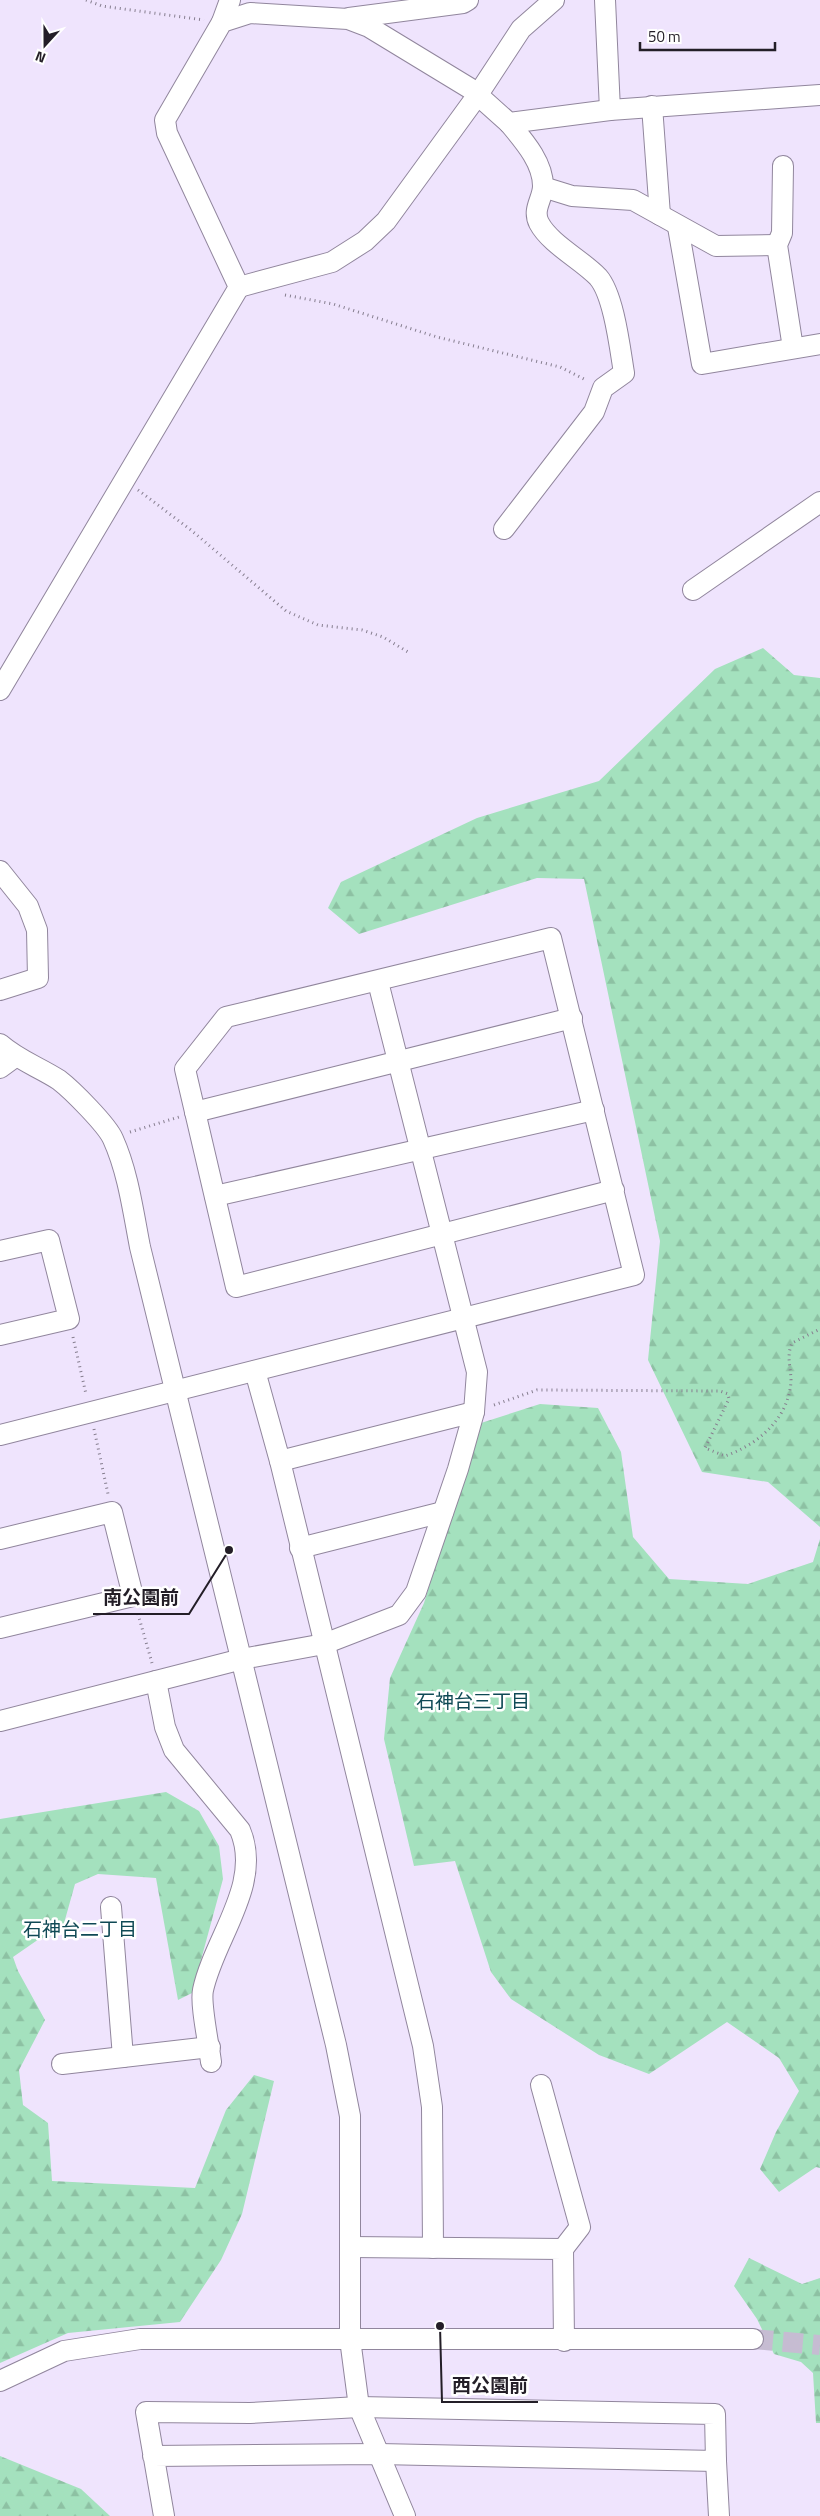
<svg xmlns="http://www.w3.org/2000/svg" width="820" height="2516" viewBox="0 0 820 2516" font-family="'Titillium Web','Noto Sans JP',sans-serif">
	<defs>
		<pattern id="forest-firs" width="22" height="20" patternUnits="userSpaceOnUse" patternTransform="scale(1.25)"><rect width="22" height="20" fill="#a4e1be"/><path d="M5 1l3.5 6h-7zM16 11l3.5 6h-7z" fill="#8dc1a3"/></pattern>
	</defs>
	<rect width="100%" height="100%" fill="#efe4fd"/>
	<g fill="url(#forest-firs)">
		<polygon points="763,648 794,675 820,678 820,1527 768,1482 702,1472 648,1360 660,1241 584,879 537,878 359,934 328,908 341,882 477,818 599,781 715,669"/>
		<polygon points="540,1404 598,1408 621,1452 633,1537 669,1579 748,1584 813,1562 820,1539 820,2168 816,2167 779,2192 760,2169 776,2132 799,2091 779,2058 727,2022 649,2074 599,2055 511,1999 491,1972 455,1861 414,1866 384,1739 390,1678 424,1603 478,1424"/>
		<polygon points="166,1792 199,1811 219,1846 223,1879 192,1993 178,2000 156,1878 98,1874 75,1884 61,1934 39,1939 13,1957 18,1971 45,2020 19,2070 23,2105 48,2123 52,2181 195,2188 226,2110 254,2075 274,2081 242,2214 221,2260 180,2322 68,2333 0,2363 0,1819"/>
		<polygon points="749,2258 802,2284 820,2278 820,2423 816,2423 813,2373 801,2362 774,2354 757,2319 734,2286"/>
		<polygon points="0,2456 81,2489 110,2516 0,2516"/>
	</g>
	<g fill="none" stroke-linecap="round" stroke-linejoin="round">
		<polyline stroke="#c6bcd2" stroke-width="20" stroke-dasharray="20 10" stroke-linecap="butt" points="753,2339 820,2345"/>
		<g stroke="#91869d" stroke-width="22">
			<g id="minor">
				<polyline points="605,0 610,110"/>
				<polyline points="349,18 463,3 468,0"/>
				<polyline points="222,22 230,0"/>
				<polyline points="652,106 660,215"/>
				<polyline points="783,166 782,233 777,245 793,348"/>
				<polyline points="543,187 572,196 633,200 716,246 777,245"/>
				<polyline points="678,227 702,364 820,344"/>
				<polyline points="239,287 332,262 365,241 386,221 477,96 521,29 554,0"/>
				<path d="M504,529L594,412L603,388L624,373C620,349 614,295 598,277C582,260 550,244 539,223C532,209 543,199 543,186C543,162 523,140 509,123"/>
				<polyline points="693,590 820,502"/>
				<polyline points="0,690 239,287 167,133 165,120 222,22 250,13 348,19 369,27 471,89 509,123 610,110 820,95"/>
				<polyline points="0,871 28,906 37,930 38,978 0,990"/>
				<path d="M0,1044C18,1060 39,1067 59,1080C72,1090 107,1125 113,1139C128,1172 133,1211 140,1247L336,2045L350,2116V2339L359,2407L405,2516"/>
				<polyline points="0,1068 15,1057"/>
				<polyline points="195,1112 572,1018"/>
				<polyline points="215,1196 594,1110"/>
				<polyline points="0,1251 49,1240 69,1319 0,1335"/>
				<polyline points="255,1371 280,1461 423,2046 432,2107 433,2248"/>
				<polyline points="0,1435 634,1275 551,938 226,1017 185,1069 236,1287 614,1190"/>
				<polyline points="280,1461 474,1412"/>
				<polyline points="0,1539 112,1512 133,1596 0,1628"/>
				<polyline points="300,1548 443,1512"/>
				<path d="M156,1681L165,1727L174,1750L240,1830C263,1884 214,1938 203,1990C200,2004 209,2045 211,2062"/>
				<polyline points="0,1721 242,1659 324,1644 399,1615 416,1592 458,1469 474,1412 477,1372 378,982"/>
				<polyline points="111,1907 123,2057"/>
				<polyline points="62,2064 210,2047"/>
				<polyline points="541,2085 580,2227 563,2249"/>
				<polyline points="350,2247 563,2249 564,2341"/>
				<polyline points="0,2381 64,2351 140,2339 753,2339"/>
				<polyline points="153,2456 379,2454 716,2461 715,2414 359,2407 250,2413 146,2412 164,2516"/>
				<polyline points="716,2461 719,2516"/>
			</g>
		</g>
		<g stroke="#867e8f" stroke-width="3" stroke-dasharray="1 4" stroke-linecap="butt">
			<polyline points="86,0 102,6 204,20"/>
			<polyline points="285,295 333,304 437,337 560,367 586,380"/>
			<polyline points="138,490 191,530 286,611 318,625 362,630 383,637 408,652"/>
			<polyline points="130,1132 179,1117"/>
			<polyline points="73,1337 86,1394"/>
			<path d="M494,1405L537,1390L720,1391L728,1394L729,1399L705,1448L725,1456C757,1445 789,1419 791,1381C791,1367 786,1357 792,1343L820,1329"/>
			<polyline points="94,1429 108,1494"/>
			<polyline points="138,1614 152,1663"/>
		</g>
		<use href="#minor" stroke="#fff" stroke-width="20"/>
	</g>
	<g text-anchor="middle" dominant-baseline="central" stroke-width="5" stroke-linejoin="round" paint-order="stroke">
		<g font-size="19" fill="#0f4955" stroke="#fff">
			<text x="473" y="1700">石神台三丁目</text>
			<text x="80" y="1928">石神台二丁目</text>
		</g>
	</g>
	<path fill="none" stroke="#231e27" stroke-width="2" d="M229 1550L189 1614H93M440 2326L442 2402H538"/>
	<g fill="#231e27" stroke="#fff" stroke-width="2">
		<circle cx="229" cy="1550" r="5"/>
		<circle cx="440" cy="2326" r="5"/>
	</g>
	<g font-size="19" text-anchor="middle" font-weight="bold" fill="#231e27" stroke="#fff" stroke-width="5" stroke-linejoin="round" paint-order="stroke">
		<text x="141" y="1604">南公園前</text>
		<text x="490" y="2392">西公園前</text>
	</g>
	<g transform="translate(45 45) rotate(201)" stroke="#ffffff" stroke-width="4" paint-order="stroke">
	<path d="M0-4L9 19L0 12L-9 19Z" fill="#231e27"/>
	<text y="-8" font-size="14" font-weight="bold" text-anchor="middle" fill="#231e27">N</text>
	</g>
	<path d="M640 42v8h135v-8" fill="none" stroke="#231e27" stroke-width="2.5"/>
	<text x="648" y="42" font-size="15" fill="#231e27" stroke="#ffffff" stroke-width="4" paint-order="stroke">50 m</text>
</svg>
